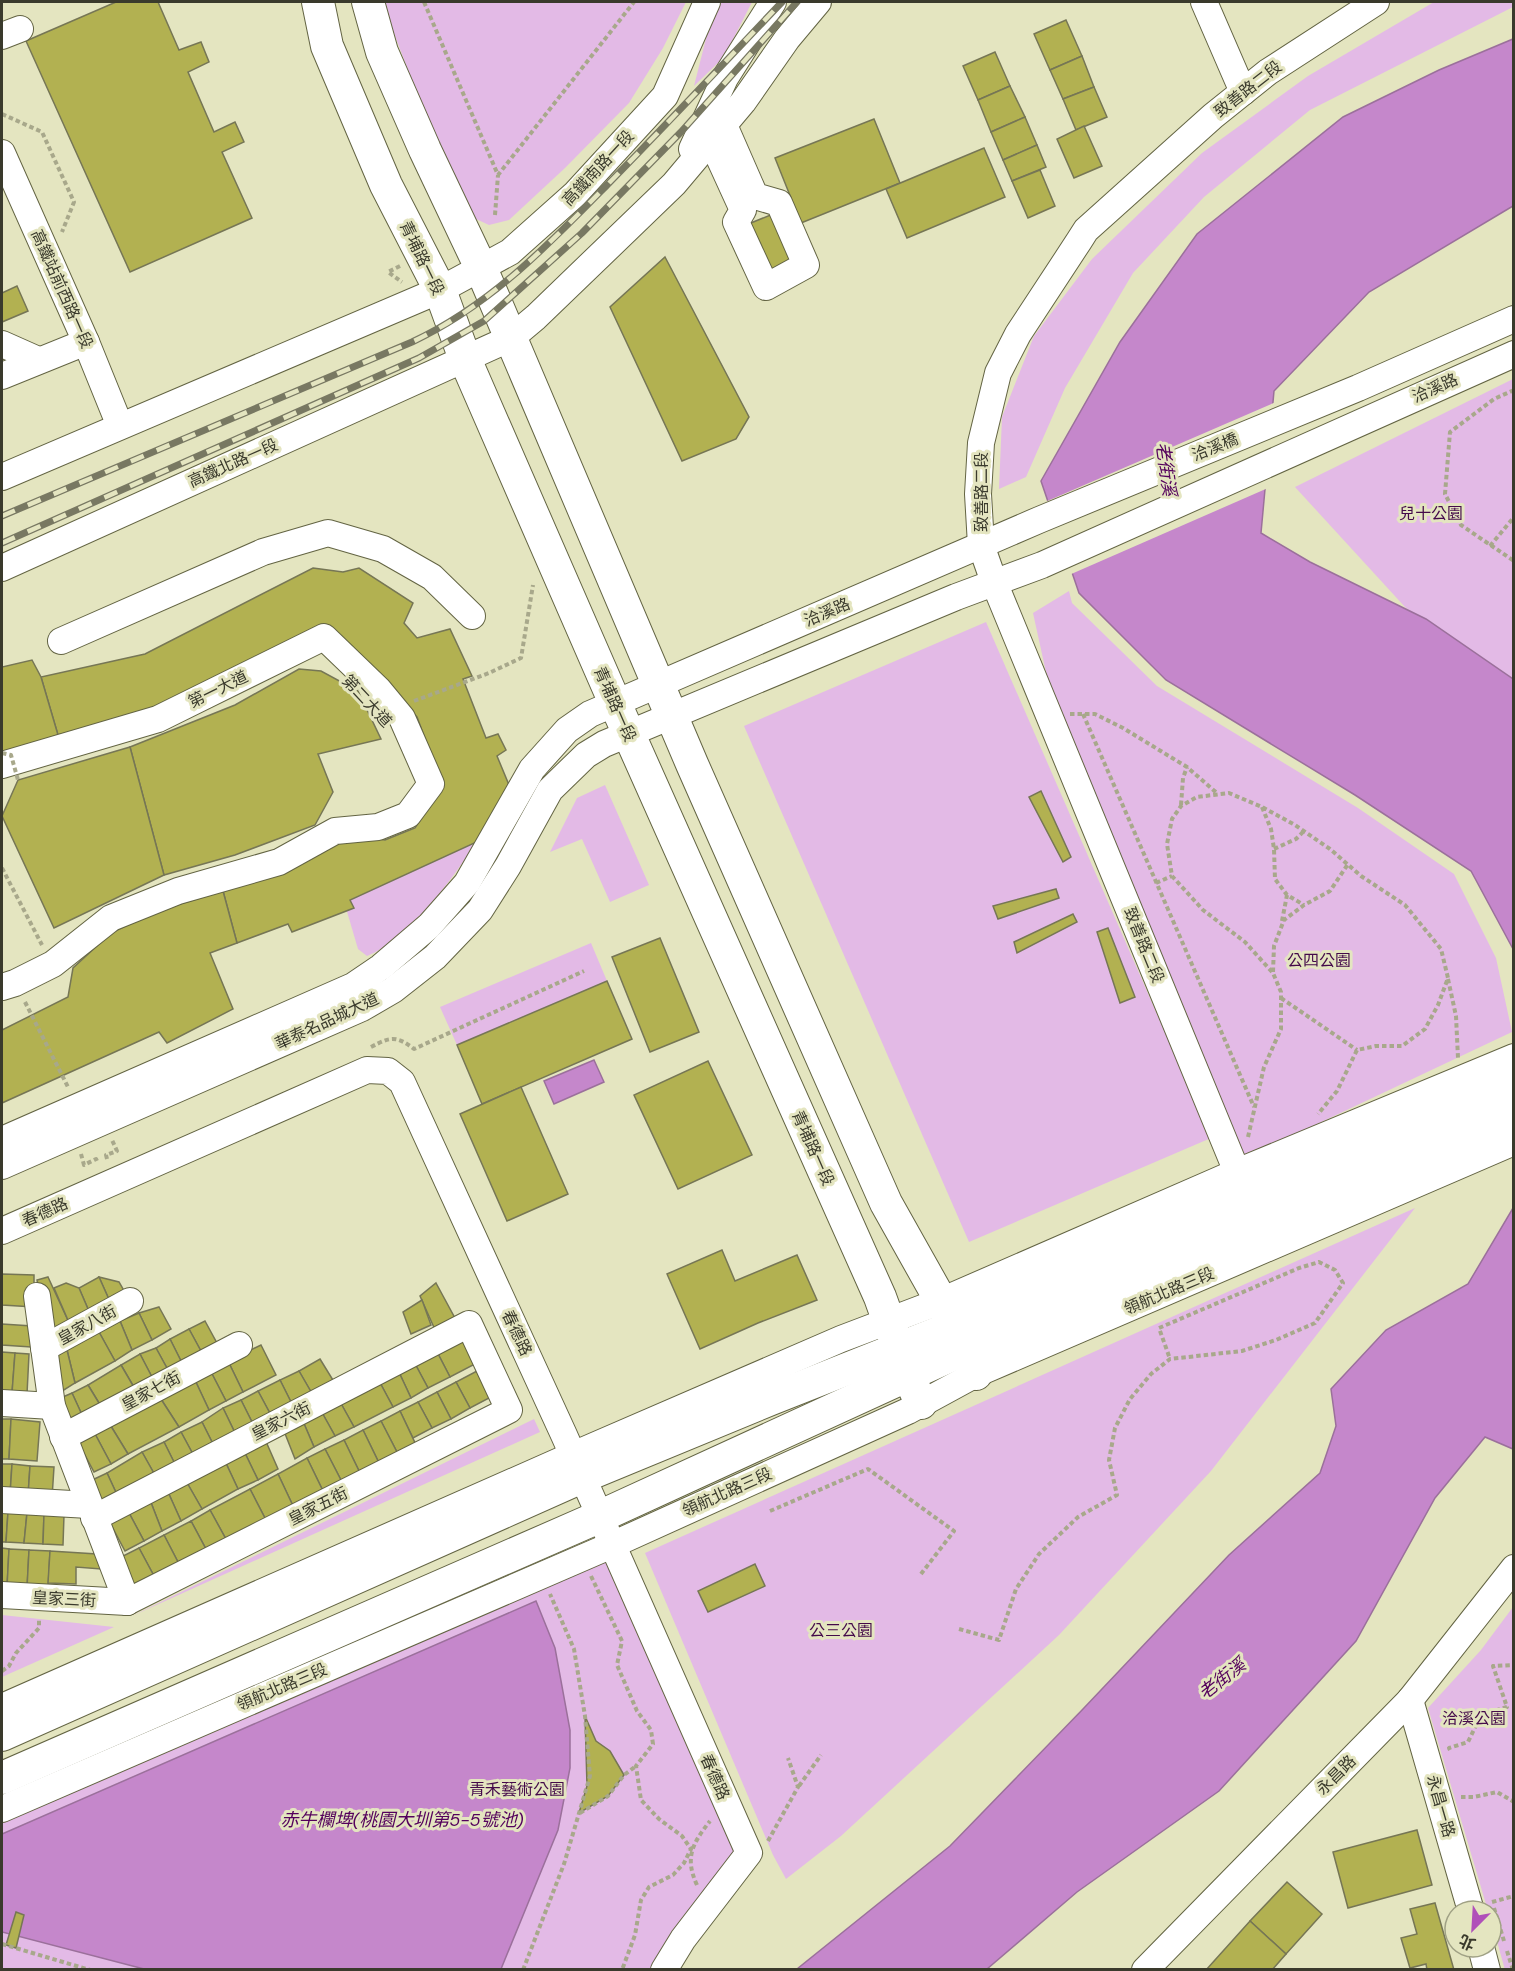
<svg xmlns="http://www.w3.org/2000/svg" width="1515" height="1971" viewBox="0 0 1515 1971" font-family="'DM Sans','Noto Sans TC',sans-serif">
	<rect width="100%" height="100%" fill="#e4e5c0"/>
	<g fill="#e3bae6">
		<polygon points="382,2 686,2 663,48 629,103 565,168 509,220 489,225 476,219 424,112"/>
		<polygon points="720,2 752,2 724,57 694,86 713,11"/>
		<polygon points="1434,2 1513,2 1513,7 1310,110 1204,197 1133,273 1065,388 1026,477 999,489 1002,417 1034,336 1092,259 1202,153 1308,76"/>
		<polygon points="1513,379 1513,681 1459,649 1405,607 1295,487"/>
		<polygon points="1069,591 1072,603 1157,686 1358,808 1454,874 1496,958 1512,1032 1241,1160 1053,704 1033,613"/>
		<polygon points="986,622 1211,1138 969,1242 744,726"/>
		<polygon points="605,785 649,885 610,902 582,839 550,852 577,798"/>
		<path d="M476,842C454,878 407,940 367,956L358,949L343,898Z"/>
		<polygon points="591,943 607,981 457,1045 440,1007"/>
		<polygon points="1415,1208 1211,1471 1059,1635 841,1836 786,1879 773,1855 645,1553"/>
		<polygon points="534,1419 540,1432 132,1616"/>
		<polygon points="611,1553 745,1853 656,1969 2,1970 2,1819"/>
		<polygon points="1513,1607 1514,1969 1505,1970 1491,1920 1491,1911 1488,1911 1428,1708 1481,1650"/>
		<polygon points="2,1615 114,1627 2,1677"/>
	</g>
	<g fill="#c587cb" stroke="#9b709b" stroke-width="1.5">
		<polygon points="1513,39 1513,206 1369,292 1274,391 1261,533 1310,562 1426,619 1513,679 1513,949 1471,871 1355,795 1166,680 1079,593 1041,481 1120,342 1197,234 1343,117 1439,70"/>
		<polygon points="594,1060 604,1082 554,1104 544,1081"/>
		<polygon points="1513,1208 1513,1449 1485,1437 1435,1498 1356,1641 1219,1791 1077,1892 987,1969 797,1969 950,1846 1083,1709 1229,1555 1320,1473 1336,1426 1331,1389 1386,1330 1468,1284"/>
		<polygon points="536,1601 555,1648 570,1730 570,1768 558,1830 501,1969 144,1969 2,1932 2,1834"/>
	</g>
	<polygon fill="#e4e5c0" points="1276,402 1268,488 1069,575 1045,502"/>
	<g fill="#b2b151" stroke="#767655" stroke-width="1.5">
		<polygon points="116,2 158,2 179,50 201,42 209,62 188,72 214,132 235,122 244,142 222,152 252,218 130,272 26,41"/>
		<polygon points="1066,20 1082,56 1050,70 1034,34"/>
		<polygon points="995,52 1010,86 978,100 963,66"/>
		<polygon points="1082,56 1094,87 1063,99 1050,70"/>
		<polygon points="1010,86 1025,117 991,132 978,100"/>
		<polygon points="1094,87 1107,117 1076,130 1063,99"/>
		<polygon points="1025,117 1037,145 1003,160 991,132"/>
		<polygon points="874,119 900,183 801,223 775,158"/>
		<polygon points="1084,126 1102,166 1074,178 1057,139"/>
		<polygon points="1037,145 1046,167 1012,181 1003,160"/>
		<polygon points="984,148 1005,197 907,238 886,189"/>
		<polygon points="1040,170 1055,206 1028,218 1012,181"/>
		<polygon points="773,214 795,263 768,274 746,225"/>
		<polygon points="665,257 749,417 736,439 682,461 610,307"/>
		<polygon points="17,286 28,311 2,322 2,293"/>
		<polygon points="313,568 343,572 359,568 413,603 404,623 417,638 450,629 472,676 463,679 486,738 498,734 506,750 497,756 509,785 481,840 350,900 354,908 292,932 288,924 237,943 223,891 353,835 385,840 415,828 443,787 417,717 327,626 155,710 58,735 41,677 145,654"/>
		<polygon points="32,660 41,677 58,735 2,753 2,667"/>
		<polygon points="299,669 321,671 358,691 381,739 318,754 333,792 315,825 235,855 164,875 130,747 235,705"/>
		<polygon points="130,747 164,875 54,928 2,816 18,780"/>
		<polygon points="1041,791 1071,857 1063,862 1029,797"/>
		<polygon points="1056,889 1059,898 998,919 993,906"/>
		<polygon points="223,891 237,943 210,953 233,1009 167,1043 159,1032 2,1103 2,1030 68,997 73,968 111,933 157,911"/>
		<polygon points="1073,914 1077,922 1017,953 1014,942"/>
		<polygon points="1108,928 1135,997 1120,1003 1097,932"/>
		<polygon points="660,938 699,1032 650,1052 612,957"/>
		<polygon points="607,981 632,1039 482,1104 457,1045"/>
		<polygon points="708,1061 752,1155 678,1189 634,1095"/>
		<polygon points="521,1087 568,1194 507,1221 460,1114"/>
		<polygon points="722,1250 735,1281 797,1255 817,1300 758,1323 700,1349 667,1274"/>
		<polygon points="2,1274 34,1275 34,1307 2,1305"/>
		<polygon points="48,1277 71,1327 52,1333 43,1310 37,1280"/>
		<polygon points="99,1277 119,1282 127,1296 111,1304"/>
		<polygon points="99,1277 111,1304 91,1316 79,1288"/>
		<polygon points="66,1283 79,1288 91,1316 71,1327 54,1288"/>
		<polygon points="436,1283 456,1320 436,1332 420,1296"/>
		<polygon points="422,1300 431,1325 411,1334 403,1312"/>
		<polygon points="159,1307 171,1329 152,1340 139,1313"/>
		<polygon points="139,1313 152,1340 132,1350 120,1321"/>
		<polygon points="120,1321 132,1350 115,1361 99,1332"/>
		<polygon points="205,1321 218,1345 202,1353 189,1329"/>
		<polygon points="2,1324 32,1326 31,1347 2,1345"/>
		<polygon points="189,1329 202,1353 182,1363 170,1339"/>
		<polygon points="99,1332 115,1361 75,1383 67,1350"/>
		<polygon points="460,1335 475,1364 450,1377 435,1348"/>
		<polygon points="170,1339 182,1363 168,1370 156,1348"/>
		<polygon points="261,1345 276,1375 243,1392 228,1361"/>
		<polygon points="156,1348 168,1370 153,1379 140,1354"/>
		<polygon points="435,1348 450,1377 428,1388 413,1360"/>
		<polygon points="67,1350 75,1383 56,1395 50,1358"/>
		<polygon points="2,1352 15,1353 12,1393 2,1392"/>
		<polygon points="15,1353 29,1354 27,1394 12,1393"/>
		<polygon points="140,1354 153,1379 135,1389 121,1365"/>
		<polygon points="320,1359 336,1385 314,1397 299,1371"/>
		<polygon points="413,1360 428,1388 411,1398 397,1368"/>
		<polygon points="228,1361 243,1392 226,1401 210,1370"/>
		<polygon points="121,1365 135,1389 102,1408 88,1385"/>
		<polygon points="397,1368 411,1398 393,1407 378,1379"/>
		<polygon points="210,1370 226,1401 209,1410 194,1378"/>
		<polygon points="299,1371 314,1397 294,1408 280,1380"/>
		<polygon points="477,1371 491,1397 470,1408 456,1382"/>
		<polygon points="194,1378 209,1410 179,1427 159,1396"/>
		<polygon points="378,1379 393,1407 354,1427 339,1400"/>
		<polygon points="280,1380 294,1408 273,1419 258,1391"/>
		<polygon points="456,1382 470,1408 451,1419 437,1392"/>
		<polygon points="88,1385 102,1408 83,1417 72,1393"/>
		<polygon points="258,1391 273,1419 255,1428 241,1400"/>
		<polygon points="437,1392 451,1419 432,1428 418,1402"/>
		<polygon points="72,1393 83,1417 68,1425 56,1400"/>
		<polygon points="159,1396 179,1427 128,1454 109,1423"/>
		<polygon points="241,1400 255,1428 237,1437 223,1408"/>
		<polygon points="339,1400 354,1427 335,1436 320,1409"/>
		<polygon points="418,1402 432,1428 413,1438 400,1411"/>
		<polygon points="223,1408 237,1437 215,1448 202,1422"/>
		<polygon points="320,1409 335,1436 314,1447 302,1419"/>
		<polygon points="400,1411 417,1447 399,1456 381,1421"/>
		<polygon points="2,1419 11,1419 9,1459 2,1459"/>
		<polygon points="11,1419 40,1422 37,1461 9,1459"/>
		<polygon points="302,1419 314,1447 295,1459 284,1431"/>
		<polygon points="381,1421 399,1456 380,1465 363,1430"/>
		<polygon points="202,1422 215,1448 195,1458 181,1432"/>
		<polygon points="109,1423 128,1454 111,1464 94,1432"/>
		<polygon points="363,1430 380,1465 361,1475 344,1440"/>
		<polygon points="94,1432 111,1464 94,1472 78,1442"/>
		<polygon points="181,1432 195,1458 177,1468 164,1442"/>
		<polygon points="264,1437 278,1469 258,1480 243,1449"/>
		<polygon points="344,1440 361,1475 343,1484 325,1449"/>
		<polygon points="164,1442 177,1468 156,1477 142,1452"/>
		<polygon points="243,1449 258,1480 238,1489 224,1459"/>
		<polygon points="325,1449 343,1484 324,1493 307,1458"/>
		<polygon points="142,1452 156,1477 119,1499 107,1473"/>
		<polygon points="307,1458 324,1493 294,1508 278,1474"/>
		<polygon points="224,1459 238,1489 202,1509 186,1481"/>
		<polygon points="2,1464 12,1464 10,1495 2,1494"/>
		<polygon points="12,1464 30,1466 28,1496 10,1495"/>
		<polygon points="30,1466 54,1467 52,1498 28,1496"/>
		<polygon points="107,1473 119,1499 97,1510 88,1482"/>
		<polygon points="278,1474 294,1508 267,1522 250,1489"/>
		<polygon points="186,1481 202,1509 181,1521 168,1492"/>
		<polygon points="250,1489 267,1522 227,1541 210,1510"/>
		<polygon points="168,1492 181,1521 162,1531 150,1500"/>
		<polygon points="150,1500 162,1531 144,1541 128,1511"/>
		<polygon points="210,1510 227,1541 207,1551 191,1521"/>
		<polygon points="2,1511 8,1512 6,1542 2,1542"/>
		<polygon points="128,1511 144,1541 125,1551 109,1521"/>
		<polygon points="8,1512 27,1513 24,1543 6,1542"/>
		<polygon points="27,1513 44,1514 43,1544 24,1543"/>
		<polygon points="44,1514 64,1515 63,1545 43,1544"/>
		<polygon points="191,1521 207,1551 179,1564 164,1535"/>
		<polygon points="164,1535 179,1564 154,1576 139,1548"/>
		<polygon points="2,1548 9,1549 7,1587 2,1587"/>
		<polygon points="139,1548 154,1576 132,1587 119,1558"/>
		<polygon points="9,1549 29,1550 27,1588 7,1587"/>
		<polygon points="29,1550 50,1551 48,1589 27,1588"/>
		<polygon points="50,1551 97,1554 101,1569 76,1567 76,1584 48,1583"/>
		<polygon points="755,1564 765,1586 708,1612 698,1591"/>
		<polygon points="585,1716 596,1741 610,1751 624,1775 608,1796 579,1813 587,1786"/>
		<polygon points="1417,1830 1432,1885 1348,1908 1333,1852"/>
		<polygon points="1287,1882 1322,1914 1286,1954 1250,1921"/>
		<polygon points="1435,1903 1454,1970 1427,1970 1426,1964 1410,1968 1401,1938 1417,1934 1410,1909"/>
		<polygon points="16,1912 24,1915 16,1948 6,1945"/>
		<polygon points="1250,1921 1286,1954 1272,1970 1206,1970"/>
	</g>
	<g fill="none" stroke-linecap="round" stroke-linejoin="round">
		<g stroke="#636443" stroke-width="28">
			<g id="minor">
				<polyline points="1204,2 1243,92"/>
				<polyline points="2,36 20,29"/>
				<polyline points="711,140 743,210 736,222 766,287 806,265 779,203 755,196 724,125"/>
				<polyline points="692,149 725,78 773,2"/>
				<polyline points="2,153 86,342 120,426"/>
				<polyline points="2,344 38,360"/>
				<polyline points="2,376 86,342"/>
				<polyline points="2,477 440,290 510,252 575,194 665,96 707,2"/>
				<polyline points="2,568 511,338 536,317 674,184 743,102 787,39 818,2"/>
				<polyline points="61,641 263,552 328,533 383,549 432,577 472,616"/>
				<polyline points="2,765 158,719 324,637 378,689 402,718 431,784 408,815 378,827 335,831 279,862 178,891 111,918 53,964 15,983 2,987"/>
				<polyline points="2,1140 353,986 381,967 429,926 467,883 532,769 567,730 590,714 1039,520 1358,388 1514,319"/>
				<polyline points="2,1166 362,1008 393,990 435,957 480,910 508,866 550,790 586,755 604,744 956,597 1042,565 1514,354"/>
				<polyline points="1237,1172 994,582 981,545 978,494 981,443 998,373 1018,334 1079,241 1086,230 1213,116 1268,72 1376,2"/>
				<polyline points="2,1231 367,1070 388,1071 402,1082 564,1435 749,1853 683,1939 664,1970"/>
				<polyline points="37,1296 52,1406 127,1602"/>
				<polyline points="44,1348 130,1301"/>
				<polyline points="2,1403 52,1406"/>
				<polyline points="63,1437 239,1345"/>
				<polyline points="2,1500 89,1505"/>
				<polyline points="94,1518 469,1324 509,1410 127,1602"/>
				<polyline points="2,1595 127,1602"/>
				<polyline points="1410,1700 1471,1911"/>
				<polyline points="2,1707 573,1455 841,1339 941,1301 1237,1172 1514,1057"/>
				<polyline points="2,1809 612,1545 908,1411 976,1374 1514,1142"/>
				<polyline points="1481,1947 1487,1970"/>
				<polyline points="1145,1970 1410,1700 1514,1568"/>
			</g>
		</g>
		<g stroke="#636443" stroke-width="34">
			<g id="major">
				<polyline points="318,2 327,46 386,185 440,290 465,359 615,703 880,1297 908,1375 921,1403"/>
				<polyline points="368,2 382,52 425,150 481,268 692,764 886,1203 941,1301 976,1374"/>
				<polyline points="2,1735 582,1477 771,1399 953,1327 1052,1280 1514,1081"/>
				<polyline points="2,1778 601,1516 963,1350 1514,1113"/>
			</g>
		</g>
		<g stroke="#a8a88b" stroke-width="4" stroke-dasharray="4.5 3" stroke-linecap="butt">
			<polyline points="424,2 498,175 634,2"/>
			<polyline points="2,114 42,132 74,202 62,232"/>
			<polyline points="495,215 498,175"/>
			<polyline points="400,266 388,272 402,282"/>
			<polyline points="1514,390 1494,399 1450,432 1445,494 1461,525 1514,561"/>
			<polyline points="1490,546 1514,517"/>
			<polyline points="414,701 489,673 521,658 533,585"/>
			<polyline points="1070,714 1095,714 1123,728 1187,767 1218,794"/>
			<polyline points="1083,714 1254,1107"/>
			<polyline points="1181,805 1183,778 1187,767"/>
			<polyline points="1262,807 1271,829 1274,849 1275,879 1287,895 1304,905"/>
			<polyline points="1274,849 1296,839 1304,831"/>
			<polyline points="2,868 42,945"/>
			<polyline points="1156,883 1172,876"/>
			<polyline points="1282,921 1287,895"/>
			<polyline points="1273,972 1274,946 1284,920 1304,905 1330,891 1348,864"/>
			<polyline points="1448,979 1456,1016 1458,1058"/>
			<polyline points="1281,998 1357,1050"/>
			<polyline points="25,1002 69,1089"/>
			<path d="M371,1047C390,1037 396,1035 414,1049L584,971"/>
			<polyline points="1248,1137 1264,1067 1281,1029 1281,992 1273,973 1245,942 1203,910 1172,876 1167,844 1172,819 1181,806 1197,797 1229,793 1262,807 1295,825 1330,849 1361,876 1405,905 1441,949 1448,978 1438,1005 1425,1029 1402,1046 1376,1046 1357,1050 1337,1091 1318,1114"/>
			<polyline points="81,1154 84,1165 96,1159 98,1163"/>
			<polyline points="107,1159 106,1155 117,1151 112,1140"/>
			<polyline points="770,1511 868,1469 954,1531 921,1574"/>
			<polyline points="591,1576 622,1641 617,1665 637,1711 651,1730 653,1744 636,1766 641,1800 659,1819 682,1836 691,1849 684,1863 673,1875 649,1887 641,1900 635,1935 622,1970"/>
			<polyline points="959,1629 999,1640 1016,1589 1039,1554 1078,1517 1117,1495 1109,1460 1115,1428 1130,1399 1151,1374 1170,1359 1242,1351 1276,1340 1315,1323 1343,1283 1335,1270 1319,1262 1299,1268 1159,1328 1170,1359"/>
			<polyline points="2,1671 9,1666 16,1653 39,1628 39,1618"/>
			<polyline points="1450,1750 1449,1748 1468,1742 1481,1715 1507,1707 1493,1666 1514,1665"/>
			<polyline points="799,1786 821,1755"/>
			<polyline points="1461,1797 1474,1797 1497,1792 1514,1802"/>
			<polyline points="580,1813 608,1796 624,1775 636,1766"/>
			<polyline points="768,1841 798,1787 788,1758"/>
			<path d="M697,1885C684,1857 693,1843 710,1821"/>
			<polyline points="1492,1902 1514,1896"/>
			<polyline points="1494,1908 1504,1941"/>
			<polyline points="2,1944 90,1970"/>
			<polyline points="1507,1951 1513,1970"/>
			<polyline points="523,1970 564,1864 590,1776 585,1716 574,1649 550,1594"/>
		</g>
		<use href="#minor" stroke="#fff" stroke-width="26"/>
		<use href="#major" stroke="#fff" stroke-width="32"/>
		<g stroke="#787862" stroke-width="7">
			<g id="rail">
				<path d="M2,516L412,342C491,305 548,245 609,183C668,123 725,62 782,2"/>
				<polyline points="2,543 419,358 484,321 582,233 681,132 797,2"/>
			</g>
		</g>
		<use href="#rail" stroke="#e4e5c0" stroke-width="4.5" stroke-dasharray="14" stroke-linecap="butt"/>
		<polyline stroke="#a8a88b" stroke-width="4" stroke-dasharray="4.5 3" stroke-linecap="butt" points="2,753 11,755 18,780"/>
	</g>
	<g text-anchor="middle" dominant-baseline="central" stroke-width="6" stroke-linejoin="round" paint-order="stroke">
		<g font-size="16" fill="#3a3a2c" stroke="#e4e5c0">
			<text transform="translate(1248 89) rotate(-38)">致善路二段</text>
			<text transform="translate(598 168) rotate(-47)">高鐵南路一段</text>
			<text transform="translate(422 258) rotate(64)">青埔路一段</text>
			<text transform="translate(62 289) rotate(66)">高鐵站前西路一段</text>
			<text transform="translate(1435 388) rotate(-24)">洽溪路</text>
			<text transform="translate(1215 447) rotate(-22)">洽溪橋</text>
			<text transform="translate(233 463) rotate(-24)">高鐵北路一段</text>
			<text transform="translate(981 492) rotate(-90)">致善路二段</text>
			<text transform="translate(827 612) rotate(-23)">洽溪路</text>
			<text transform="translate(218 689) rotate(-26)">第一大道</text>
			<text transform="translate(367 701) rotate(47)">第二大道</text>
			<text transform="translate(615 704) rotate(66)">青埔路一段</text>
			<text transform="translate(1144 945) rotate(68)">致善路二段</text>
			<text transform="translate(327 1021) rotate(-25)">華泰名品城大道</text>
			<text transform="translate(813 1148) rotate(66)">青埔路一段</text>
			<text transform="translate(45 1212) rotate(-24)">春德路</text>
			<text transform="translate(1169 1291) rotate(-23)">領航北路三段</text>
			<text transform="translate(87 1325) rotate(-29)">皇家八街</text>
			<text transform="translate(517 1333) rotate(65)">春德路</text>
			<text transform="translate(151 1391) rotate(-28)">皇家七街</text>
			<text transform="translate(281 1421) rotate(-27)">皇家六街</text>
			<text transform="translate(727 1492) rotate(-24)">領航北路三段</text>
			<text transform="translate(318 1506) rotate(-27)">皇家五街</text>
			<text transform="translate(64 1599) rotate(3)">皇家三街</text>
			<text transform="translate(282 1687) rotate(-23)">領航北路三段</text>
			<text transform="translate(1336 1775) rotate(-45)">永昌路</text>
			<text transform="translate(715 1777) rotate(66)">春德路</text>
			<text transform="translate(1441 1806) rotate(74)">永昌一路</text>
		</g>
		<g font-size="16" fill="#440a4a" stroke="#e4e5c0">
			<text x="1431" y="513">兒十公園</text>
			<text x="1319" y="960">公四公園</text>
			<text x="841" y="1630">公三公園</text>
			<text x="1474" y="1718">洽溪公園</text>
			<text x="517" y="1789">青禾藝術公園</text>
		</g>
		<g font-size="18" font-style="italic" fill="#54015c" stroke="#e4e5c0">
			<text transform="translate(1166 469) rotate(82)">老街溪</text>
			<text transform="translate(1222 1679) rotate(-38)">老街溪</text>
			<text x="402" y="1820">赤牛欄埤(桃園大圳第5-5號池)</text>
		</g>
	</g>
	<rect width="1515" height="1971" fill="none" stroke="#3a3a2c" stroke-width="6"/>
	<g transform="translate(1473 1929) rotate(204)"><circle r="28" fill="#e4e5c0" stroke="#a0a185" stroke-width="1.5"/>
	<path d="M0-4.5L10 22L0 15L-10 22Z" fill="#b050b9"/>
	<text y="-9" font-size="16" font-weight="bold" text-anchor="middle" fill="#3a3a2c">北</text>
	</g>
</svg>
